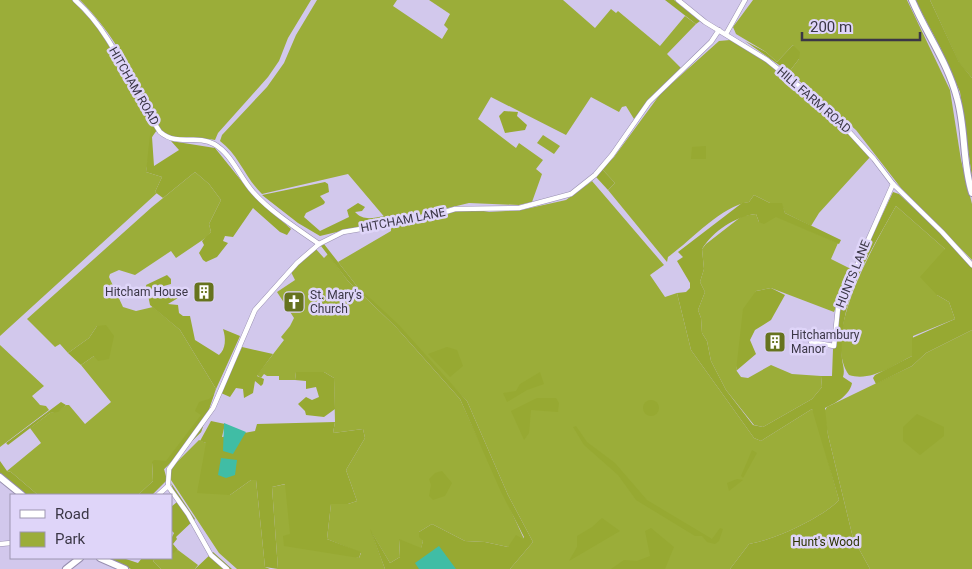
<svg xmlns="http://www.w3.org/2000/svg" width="972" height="569" viewBox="0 0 972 569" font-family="Roboto,sans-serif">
	<rect width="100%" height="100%" fill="#d2c8ec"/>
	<g fill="#9bad39">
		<polygon points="0,0 72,0 95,24 111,49 154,126 146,172 162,177 155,192 157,193 0,336"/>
		<path d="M80,0H311L288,38L279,61L268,77L218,133L215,140C200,137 184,141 170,136C152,131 126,62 116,45C106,29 93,13 80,0Z"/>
		<path d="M317,0H397L393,6L442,39L448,29L444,25L450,14L429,0H563L595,28L611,9L616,13L618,11L660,46L685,16L696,24L667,54L681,68L650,98L634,119L626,106L622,107L619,112L591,97L566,135L491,97L478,119L516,148L519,143L543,160L536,169L542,174L532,202L519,205L469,203L419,215L387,220L348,174L262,194C245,178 239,155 220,141L222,135L267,87L284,63L296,35Z"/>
		<polygon points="753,0 907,0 950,90 961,160 972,204 972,260 901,188 856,130 789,72 799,59 793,45 777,62 766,52 736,34 733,27"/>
		<polygon points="930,0 972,0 972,78 959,63"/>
		<path d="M730,40C782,62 832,115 871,156L819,213L811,226L785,213L781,203H770L754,195L749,202C721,206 692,240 668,257L667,262L608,190L615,183L602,169L614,157L661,93L719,41Z"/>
		<polygon points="543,135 560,146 554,154 537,143"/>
		<polygon points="195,172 209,184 221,200 209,224 211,232 207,237 176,258 171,251 135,275 119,270 110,274 109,277 123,307 136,311 153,307 180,330 216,389 201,432 164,469 152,463 153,481 138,495 38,495 11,472 7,471 41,443 30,428 50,413 58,411 66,405 69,405 85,424 111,402 81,365 94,356 97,326 89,338 68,353 60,344 55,347 27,319 152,207"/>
		<path d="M592,181L664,265L650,275L665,297L677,293L691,350L754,438L761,441L812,409L815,414L839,500C822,518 774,540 749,544L730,569H510L533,542L508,495L467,401L356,285L338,262L391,231V226L425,221L451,212L473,209L489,212L521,210L566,200Z"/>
		<path d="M896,206L945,249L937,295L949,302L955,319L913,336L912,356C894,365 871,382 849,375C820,335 876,242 896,206Z"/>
		<polygon points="756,214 759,222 776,216 838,243 831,259 851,269 834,312 771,288 756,291 736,370 741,377 748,378 771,365 792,374 821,376 822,387 812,399 763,427 754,425 726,390 711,361 707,341 702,333 701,318 698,310 705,292 700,282 704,269 702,249 706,244 742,216"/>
		<polygon points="315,248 324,258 328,254 348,281 396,327 460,399 524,539 508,547 485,542 465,541 432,524 419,532 423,541 421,549 399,540 400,557 390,563 372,533 385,569 278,569 272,487 286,484 291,534 359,558 361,553 327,539 331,504 348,504 357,501 346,470 365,438 363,429 333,433 335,422 334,378 324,372 296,372 295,380 279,380 279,376 267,376 264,374 261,378 257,375 284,340 281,337 290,326 294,318 277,292 295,280 291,272"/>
		<polygon points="972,330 972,569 870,569 853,538 828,435 824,412 827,407 912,366 926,353"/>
		<polygon points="0,345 44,386 32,396 40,405 46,406 49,410 0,447"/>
		<polygon points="199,440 206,443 230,495 251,480 256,480 265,567 270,569 237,569 219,553 171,480 170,469"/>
		<polygon points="178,550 198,565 195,569 161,569 153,561 155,558 171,558 171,553"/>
	</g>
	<g fill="#97a932">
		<polygon points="665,0 674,0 700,21 696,24"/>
		<polygon points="915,0 930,0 959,62 972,78 972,178 960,92 940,47"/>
		<polygon points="745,41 766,52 777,62 793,45 800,52 799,59 789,72"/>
		<polygon points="504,111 518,112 517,116 527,125 525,130 505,133 499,116"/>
		<polygon points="151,126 154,126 157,130 152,137 154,166 179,150 171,141 215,148 252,194 291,229 287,235 280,232 253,208 233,237 225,236 223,241 228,243 217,257 206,262 203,260 199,253 204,245 202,241 211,232 209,224 221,200 209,184 195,172 163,198 155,192 162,177 146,172"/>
		<polygon points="706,146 706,159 691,159 692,147"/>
		<polygon points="602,169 615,183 608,190 596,177"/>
		<path d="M325,182L328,184L329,192L320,196L325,202L324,204L306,213L304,217L320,231L349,217L347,210L358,203L365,207L362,211L355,212C363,221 373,218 384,216L387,220L320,236L298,223L262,195Z"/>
		<path d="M893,192L899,194L956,248L972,268V330L926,353L912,366L876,384L873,378L875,375L912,356V338L955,319L949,302L937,295L920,277L945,249L896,206C876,242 852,279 844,321C842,333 841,347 842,359C843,366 845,370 843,377L852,383C850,395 836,403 825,408L828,435L853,538L870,569H730L749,544C774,540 822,518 839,500L812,409L761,441L754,438L691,350L677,293L686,292L690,288V283L677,261L683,257L678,252L742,203L749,202L754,195L770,203H782L785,213L841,240L839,244L776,217L764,224L759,222L756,214C736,216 713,231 702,249L704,269L700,282L705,292L698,310L701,318L702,333L707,341L711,361L726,390L753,425L763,427L812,399L822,387L821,376H832L833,349L836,344V328L844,296Z"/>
		<polygon points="324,244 356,285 399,325 467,401 508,495 533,542 510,569 385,569 370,529 390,563 400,557 399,539 421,548 423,541 419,537 419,532 432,524 465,541 485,542 508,547 516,535 523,539 524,537 501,492 460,399 396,327 348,281 321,246"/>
		<path d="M167,275L171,279V284L160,287L172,290L177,289L180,294L178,298L168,304L178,305L179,313L183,316H190L195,340L219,355C226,349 226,338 223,329L240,336L216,389L180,330L150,305L146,285Z"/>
		<polygon points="771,288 785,295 771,320 755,330 750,340 756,354 736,371 743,309 756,291"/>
		<polygon points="106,325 114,336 109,359 98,361 94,356 81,365 68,353 89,338 97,326"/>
		<polygon points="242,347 273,354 257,376 264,379 263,384 261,386 255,381 253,393 244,398 243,389 236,388 230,397 221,393"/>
		<polygon points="447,347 457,350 463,366 450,377 428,354"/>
		<polygon points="296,372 324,372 334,378 335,409 324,417 306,415 305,411 298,404 306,397 312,400 319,397 316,387 306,389 306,381 295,380"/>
		<polygon points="540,372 544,384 527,390 507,402 503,393 516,391 520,384"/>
		<polygon points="214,394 201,432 164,469 167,480 152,495 138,495 153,481 152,462 154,460 166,461 201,415 195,411 199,402 209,399"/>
		<polygon points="537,398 556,398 559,403 558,412 531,410 529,433 524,440 511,411"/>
		<circle cx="651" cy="408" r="8"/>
		<polygon points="61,402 66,405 58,412 50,413 8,445 6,443"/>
		<polygon points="917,414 944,427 944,436 920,455 903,441 903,427"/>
		<polygon points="211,421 225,424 222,437 255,431 257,424 335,422 333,433 363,429 365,438 346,470 357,501 348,504 331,504 327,539 361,552 359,558 284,546 283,536 290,534 285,484 272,487 278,569 265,567 256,480 251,480 230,495 197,493 206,443 200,441"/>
		<polygon points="576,426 587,442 615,463 647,500 712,539 720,528 723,529 719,541 715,544 707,542 702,536 695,536 636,500 618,475 584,445 573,427"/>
		<polygon points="752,450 757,453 743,478 741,476"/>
		<polygon points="0,461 7,471 11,472 38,495 26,495 0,473"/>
		<polygon points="442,471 452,483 445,496 433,500 429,496 431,485 429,479 435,473"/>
		<polygon points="737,479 743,480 729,491 727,483"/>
		<polygon points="171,483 195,519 176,537 177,539 173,544 178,550 172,554 171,539 174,533 171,530 171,507 177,502"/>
		<polygon points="602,518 620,531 569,561 577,547 577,536 592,527"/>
		<polygon points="651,528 674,547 665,569 611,569 624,560 637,561 650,556 645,531"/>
		<polygon points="213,552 232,569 195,569"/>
		<polygon points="107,558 123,558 138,563 142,558 155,558 153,561 161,569 131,569"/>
	</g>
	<g fill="#40bda5">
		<polygon points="224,423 246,432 233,454 223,451"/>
		<polygon points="221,458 237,460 235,475 226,478 218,475"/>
		<polygon points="439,546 456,569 419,569 415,563"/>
	</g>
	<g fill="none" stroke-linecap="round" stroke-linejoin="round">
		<g stroke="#988fb0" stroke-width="5.5">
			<g id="street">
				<path d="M75,0C115,35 131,89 160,132C178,147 196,134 214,144C232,154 240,178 253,192C271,212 296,228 319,244"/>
				<polyline points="678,0 705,22 767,60 831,112 874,159 893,184 942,232 972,265"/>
				<polyline points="726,34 745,0"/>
				<polyline points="811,342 834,346 838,308 893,184"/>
				<polyline points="168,486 188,514 211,555 227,569"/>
				<polyline points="158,495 168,486 169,469 213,408 255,310 297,263 319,244 343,232 425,218 455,209 519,208 571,194 595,175 612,155 649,102 711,42 719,30"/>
				<polyline points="0,544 11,543"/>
			</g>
		</g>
		<g stroke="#988fb0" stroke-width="8">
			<g id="secondary">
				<path d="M912,0C926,33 948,63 957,98C966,129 962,162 972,193"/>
				<polyline points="0,477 22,495"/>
				<polyline points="100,558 125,569"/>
				<polyline points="66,569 80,558"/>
			</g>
		</g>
		<use href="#street" stroke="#fff" stroke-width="4.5"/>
		<use href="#secondary" stroke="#fff" stroke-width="6"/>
	</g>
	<defs>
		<g id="building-square" transform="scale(1.125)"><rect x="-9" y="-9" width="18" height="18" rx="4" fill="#66731e" stroke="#dfd5f9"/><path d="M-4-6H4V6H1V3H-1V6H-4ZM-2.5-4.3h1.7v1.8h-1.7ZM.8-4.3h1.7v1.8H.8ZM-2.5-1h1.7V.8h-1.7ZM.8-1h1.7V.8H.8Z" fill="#fff"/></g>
		<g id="church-square" transform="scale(1.125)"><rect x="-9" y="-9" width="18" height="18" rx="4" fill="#66731e" stroke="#dfd5f9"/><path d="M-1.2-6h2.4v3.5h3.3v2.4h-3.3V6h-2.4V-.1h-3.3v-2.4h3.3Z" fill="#fff"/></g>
	</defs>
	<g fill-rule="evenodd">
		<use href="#building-square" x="204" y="292"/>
		<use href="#church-square" x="294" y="302"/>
		<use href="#building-square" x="775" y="342"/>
	</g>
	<g text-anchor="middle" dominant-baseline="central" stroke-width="5" stroke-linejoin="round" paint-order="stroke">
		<g font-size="12" fill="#3b3746" stroke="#dfd5f9">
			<text transform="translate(134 86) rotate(60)">HITCHAM ROAD</text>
			<text transform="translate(814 100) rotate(41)">HILL FARM ROAD</text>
			<text transform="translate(403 220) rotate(-11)">HITCHAM LANE</text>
			<text transform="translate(853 274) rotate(-68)">HUNTS LANE</text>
		</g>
		<g font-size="12" fill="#3b3746" stroke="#dfd5f9" text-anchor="start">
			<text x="188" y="292" text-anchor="end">Hitcham House</text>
			<text x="310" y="295">St. Mary's<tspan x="310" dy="14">Church</tspan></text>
			<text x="791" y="335">Hitchambury<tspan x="791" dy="14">Manor</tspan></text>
		</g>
		<g font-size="12" fill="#2c3301" stroke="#dfd5f9">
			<text x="826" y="542">Hunt's Wood</text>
		</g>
	</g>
	<rect x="10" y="494" width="162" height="65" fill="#dfd5f9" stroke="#9d96b1"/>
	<rect x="20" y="510" width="25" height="8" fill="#ffffff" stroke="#9d96b1"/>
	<text x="55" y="519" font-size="15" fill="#3b3746">Road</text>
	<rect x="20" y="532" width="25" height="15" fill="#9bad39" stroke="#9d96b1"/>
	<text x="55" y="544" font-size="15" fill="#3b3746">Park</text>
	<path d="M802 32v8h118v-8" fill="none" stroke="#3b3746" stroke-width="2.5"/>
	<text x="810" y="32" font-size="15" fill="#3b3746" stroke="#dfd5f9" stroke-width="4" paint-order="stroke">200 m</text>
</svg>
